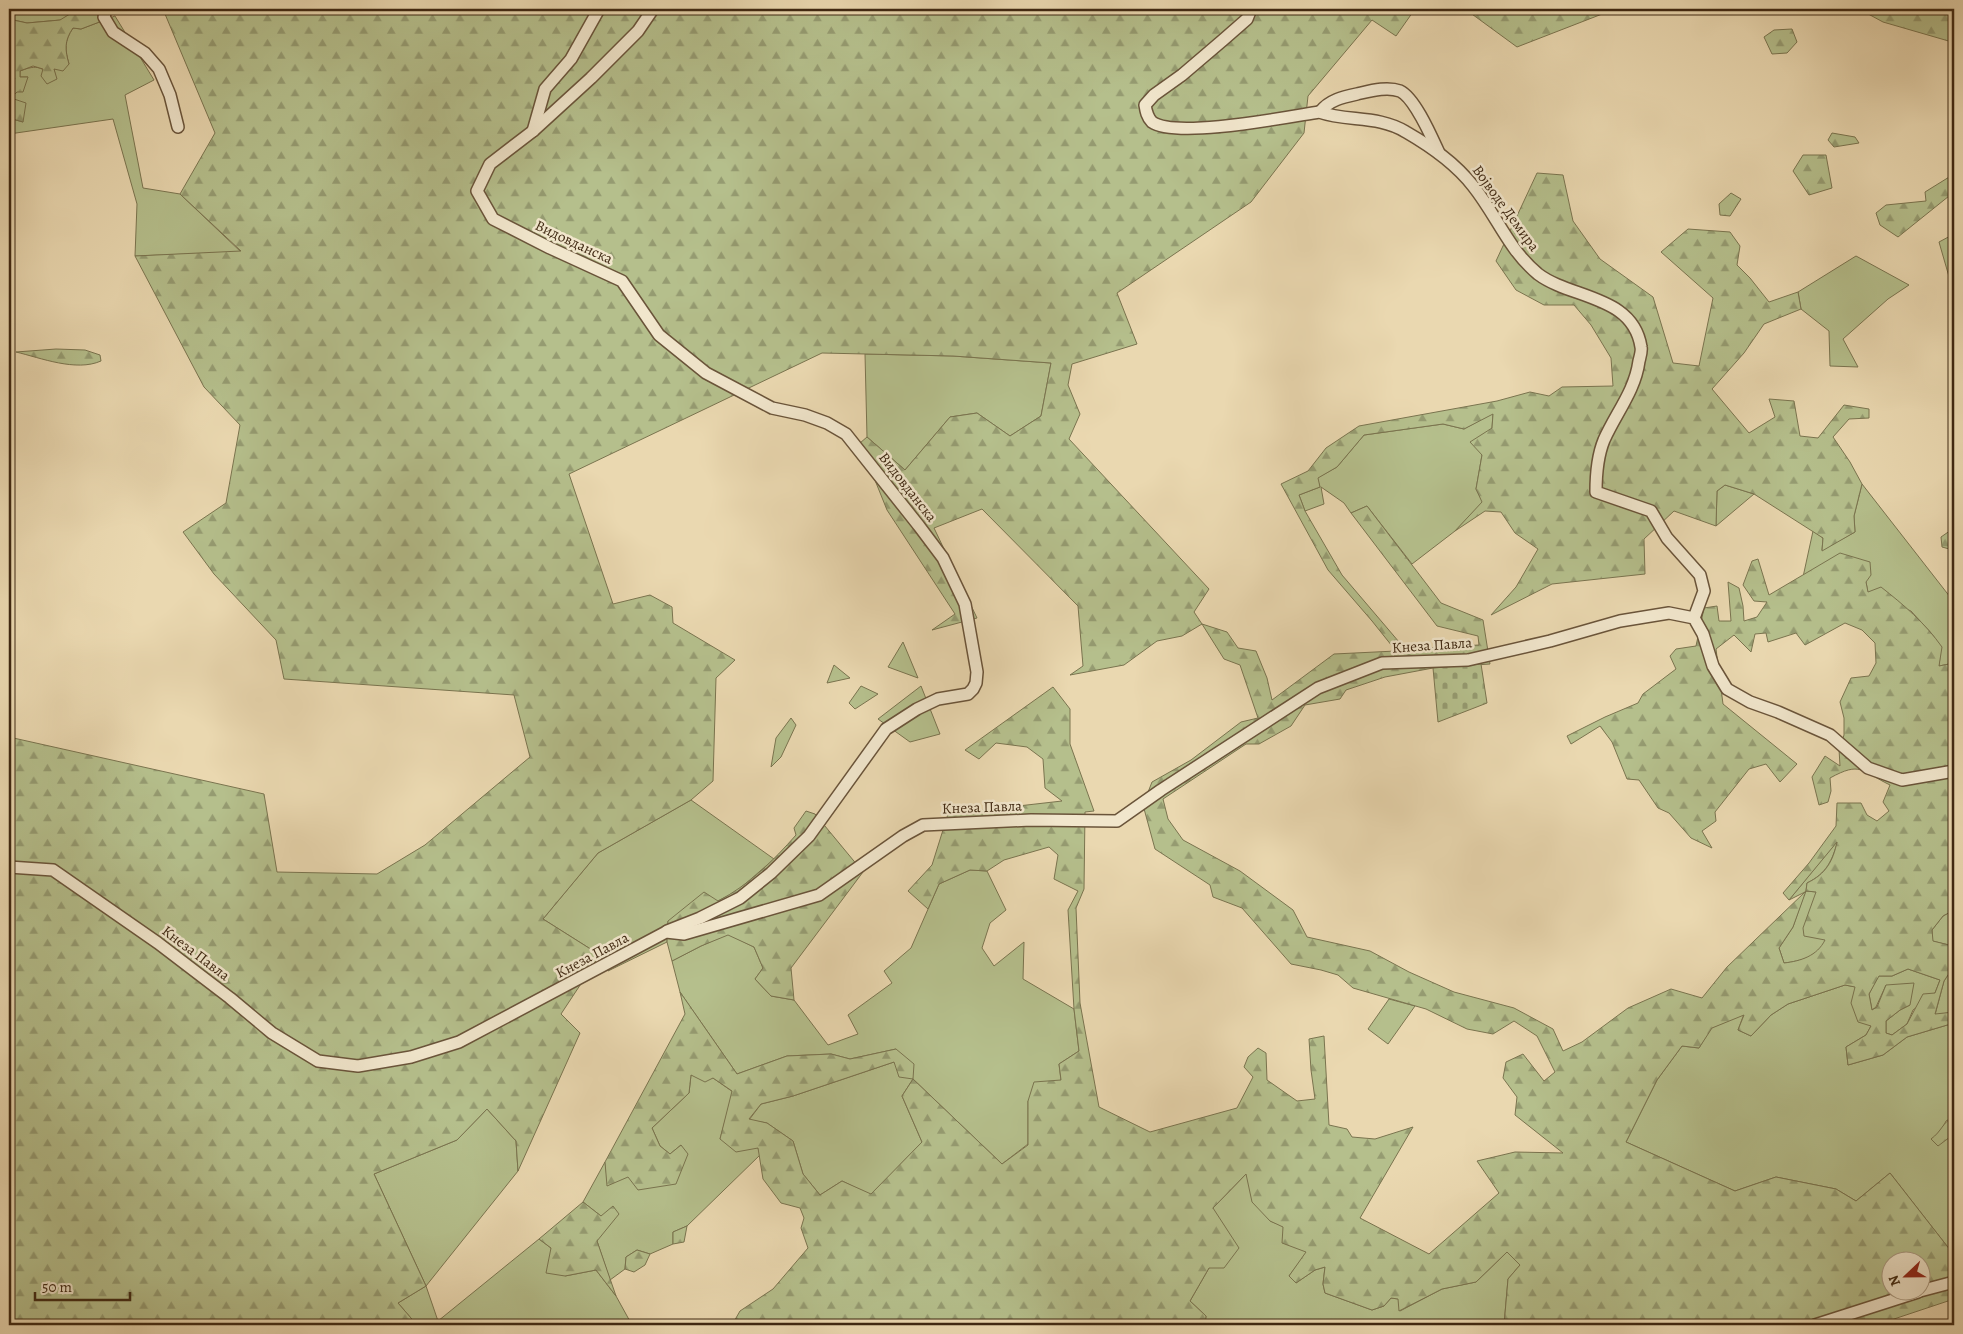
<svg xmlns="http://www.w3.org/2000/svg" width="1963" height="1334" viewBox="0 0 1963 1334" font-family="Alegreya,serif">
	<defs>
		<pattern id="forest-firs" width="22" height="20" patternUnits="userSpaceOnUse" patternTransform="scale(1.25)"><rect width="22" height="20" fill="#b5bf8c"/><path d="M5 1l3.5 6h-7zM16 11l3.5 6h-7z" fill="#959b71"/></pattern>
		<pattern id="cemetery-stones" width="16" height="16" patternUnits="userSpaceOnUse" patternTransform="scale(1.25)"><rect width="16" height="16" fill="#b5bf8c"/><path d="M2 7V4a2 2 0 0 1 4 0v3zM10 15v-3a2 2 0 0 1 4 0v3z" fill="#959b71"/></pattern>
	</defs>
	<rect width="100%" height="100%" fill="#ead8b0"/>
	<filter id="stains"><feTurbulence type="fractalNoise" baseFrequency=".004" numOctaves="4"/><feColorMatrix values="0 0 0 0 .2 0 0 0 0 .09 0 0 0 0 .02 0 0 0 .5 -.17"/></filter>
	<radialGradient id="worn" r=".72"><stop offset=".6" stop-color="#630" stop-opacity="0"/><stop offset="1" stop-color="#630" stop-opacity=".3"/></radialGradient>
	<g fill="#b5bf8c" stroke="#7a744f">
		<polygon points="9,9 78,9 61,20 27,23 9,19"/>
		<path d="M115,16L154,80L125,95L143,188L180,194L241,252L135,256L137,204L113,119L9,134V118L23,122L10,99L28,77H20V71C38,64 41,67 56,79L54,69L69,64C65,50 64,41 73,28L81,29Z"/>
		<polygon points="9,146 11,157 13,226 9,226"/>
		<polygon points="1954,234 1954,294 1939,242"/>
		<polygon points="1856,256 1909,285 1888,299 1843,339 1858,367 1830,366 1829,331 1801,309 1798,292"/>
		<polygon points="865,354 953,356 1051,363 1041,416 1010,436 977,413 950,417 905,470 867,437"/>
		<polygon points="1493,413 1492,428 1482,455 1476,489 1483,502 1455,531 1412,564 1367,506 1351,513 1344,503 1321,487 1324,504 1305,511 1299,495 1320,487 1317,478 1337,467 1364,435 1443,424 1464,429"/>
		<polygon points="1862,484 1954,602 1954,663 1939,666 1941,647 1932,634 1911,611 1868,593 1866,582 1803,577 1813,531 1823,538 1822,550 1855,532 1854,516"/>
		<polygon points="1725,485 1754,494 1716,526 1717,491"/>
		<polygon points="903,642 918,678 888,667"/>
		<polygon points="834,665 850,678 827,683"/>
		<polygon points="861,686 878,694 855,709 849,703"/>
		<polygon points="921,686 940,734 910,742 878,719"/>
		<polygon points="791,718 796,725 781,757 771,767 776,738"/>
		<polygon points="691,800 774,859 737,891 718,901 668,921 667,942 608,971 600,955 543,919 598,853"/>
		<path d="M1838,840C1832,861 1827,873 1807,883L1806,891L1817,892C1819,904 1826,927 1826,939C1825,955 1797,962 1784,963L1779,948L1793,927L1805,892L1789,900Z"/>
		<polygon points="970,870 987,871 1006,910 990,923 982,948 994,966 1024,942 1023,979 1074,1009 1079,1051 1059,1064 1061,1080 1028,1101 1028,1144 1002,1164 913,1079 902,1096 922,1142 871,1195 842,1181 820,1195 803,1174 793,1141 767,1123 749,1120 761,1104 793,1096 894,1062 896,1049 850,1059 831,1054 787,1056 737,1074 680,992 672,961 701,946 728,934 754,947 763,968 755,979 771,996 794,1000 828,1045 858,1034 848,1015 892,983 884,971 911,948 939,884"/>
		<polygon points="1954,910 1954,936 1950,938 1949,945 1932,941 1932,930 1943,916"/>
		<polygon points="1954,966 1954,1012 1935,1015 1944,981"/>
		<polygon points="1908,969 1940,980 1935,993 1913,1010 1907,1024 1892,1035 1886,1033 1886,1021 1900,1010 1910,1005 1886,985 1876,1007 1872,1010 1869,994 1878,976 1892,976"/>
		<polygon points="1845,985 1856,987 1871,1026 1866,1035 1846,1047 1848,1065 1883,1055 1907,1037 1954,1023 1954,1116 1946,1121 1940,1133 1951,1135 1954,1134 1954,1255 1890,1173 1856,1201 1836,1189 1776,1177 1735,1191 1626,1142 1657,1080 1682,1046 1699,1048 1711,1028 1744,1014 1738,1030 1751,1036 1771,1015 1788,1004"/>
		<polygon points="1389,999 1415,1006 1388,1044 1368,1029"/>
		<polygon points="691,1075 713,1078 733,1092 720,1139 758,1148 760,1155 687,1226 673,1232 673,1244 650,1254 637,1250 626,1257 625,1269 610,1280 597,1241 601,1216 583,1202 605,1162 608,1185 628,1176 639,1190 681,1145 670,1154 660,1146 652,1128 689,1093"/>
		<polygon points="487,1109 516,1141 518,1171 426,1286 438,1321 539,1239 551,1248 565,1276 596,1270 616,1296 632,1325 417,1325 398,1303 426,1286 374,1174 457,1140"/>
		<polygon points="1246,1174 1270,1221 1283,1226 1307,1252 1289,1276 1296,1283 1315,1270 1325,1267 1323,1284 1325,1293 1372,1310 1384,1306 1391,1298 1399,1299 1400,1311 1442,1289 1476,1282 1507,1252 1520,1265 1508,1279 1504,1325 1205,1325 1206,1316 1190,1301 1209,1268 1213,1208"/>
	</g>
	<g fill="url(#forest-firs)" stroke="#7a744f" fill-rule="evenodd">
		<path d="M78,9H111L110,18L81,29L73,28C64,41 65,50 69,64L63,71L54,69L57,79L47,84L41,76L43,69L33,66L20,71V77H28L23,92H17L11,98L26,103L23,122L9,118V89L15,78L9,76V19L27,23L60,20Z"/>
		<path d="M253,9H1415L1396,36L1372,20L1308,96L1304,133L1251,202L1117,293L1137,344L1072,364L1068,385L1080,414L1069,439L1209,589L1194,612L1202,624L1227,632L1238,648L1256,651L1267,678L1272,700L1334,654L1396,651L1372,621L1328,570L1281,484L1308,471L1326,448L1359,426L1497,401L1530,392L1549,396L1562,387L1613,386L1611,358L1591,325L1574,305H1544L1516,290L1496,261L1537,173L1563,175L1573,221L1600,259L1653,297L1673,363L1699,366L1713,298L1661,252L1688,229L1730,232L1740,246L1737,265L1750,278L1769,302L1798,292L1801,309L1764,324L1744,353L1712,389L1749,433L1775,417L1769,399L1794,401L1800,436L1818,438L1844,405L1869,409V418L1849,419L1833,437L1850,462L1862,484L1854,516L1855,532L1822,551L1823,538L1754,494L1725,485L1717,491L1716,526L1674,511L1644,539L1645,574L1552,584L1491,615L1516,587L1538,549L1515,533L1501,512L1485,511L1455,531L1482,502L1476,489L1482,455L1470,442L1492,428L1493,414L1464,429L1443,424L1364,435L1337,467L1318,478L1320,487L1299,495L1305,511L1342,575L1405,649L1479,645L1478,636L1437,626L1351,513L1367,506L1441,603L1483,620L1490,664L1433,668L1385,677L1346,690L1340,699L1305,705L1291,726L1259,744H1246L1163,799L1168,819L1183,840L1240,871L1293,910L1307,937L1370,951L1409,972L1454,992L1514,1008L1553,1029L1563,1051L1582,1042L1628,1008L1671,989L1702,998L1727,967L1806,891L1807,883C1826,874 1833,861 1837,842L1789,900L1783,893L1809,863L1836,826L1837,803H1861L1867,815L1877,821L1889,811L1883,802L1890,785C1861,771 1861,761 1830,778L1831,791L1828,802L1819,805L1812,777L1825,756L1840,766L1839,749L1844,735V718L1840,702L1851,678L1869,676L1876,663L1875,643L1862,630L1845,623L1805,645L1796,633L1768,642L1766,633L1755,634L1751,652L1734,635L1716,649L1723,704L1797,764L1780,782L1766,764L1749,769L1715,812L1716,821L1702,831L1712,848L1691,838L1669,813L1658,808L1639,780L1627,779L1612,742L1600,726L1571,744L1567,736L1605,717L1638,703L1643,694L1676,669L1670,656L1676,649L1696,646L1704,608L1717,606L1719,621H1731L1728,582L1739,588L1743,606L1744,621L1757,617L1767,602L1754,601L1743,585L1752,561L1758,559L1769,595L1840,553L1870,562L1871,575L1866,582L1868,592L1881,587C1904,605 1925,623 1942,647L1939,666L1954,663V733L1949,748L1954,753V910L1943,916L1932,930L1933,941L1949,945L1950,938L1954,936V966L1944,981L1935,1014L1954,1012V1023L1907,1037L1883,1055L1848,1065L1846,1047L1866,1035L1871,1026L1858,1022L1851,1003L1855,987L1845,985L1788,1004L1771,1015L1751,1036L1738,1030L1744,1015L1712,1028L1699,1048L1682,1046L1657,1080L1626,1142L1735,1191L1776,1177L1836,1189L1856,1201L1890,1173L1954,1255V1299L1876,1325H1504L1508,1279L1520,1265L1507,1252L1476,1282L1442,1289L1399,1311L1398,1299L1391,1298L1384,1306L1372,1310L1325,1293L1323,1284L1325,1267L1315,1270L1296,1283L1289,1276L1306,1252L1282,1243L1283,1227L1270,1221L1252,1202L1246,1174L1213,1208L1239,1248L1224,1268H1209L1190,1301L1206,1316L1205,1325H732L740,1311L773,1289L808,1248L801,1228L804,1218L800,1208L781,1203L763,1179L758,1148L736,1152L720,1139L732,1091L713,1078L705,1082L691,1075L689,1093L652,1128L660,1146L670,1154L681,1145L688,1154L676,1184L638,1190L628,1177L607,1186L605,1162L685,1014L680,992L737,1074L787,1056L831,1054L850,1059L896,1049L914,1064L913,1079L1002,1164L1028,1145V1101L1034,1082L1061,1080L1059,1064L1079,1051L1074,1009L1068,910L1078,891L1054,879L1058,855L1049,847L1004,860L987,871L970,870L939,884L928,909L908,891L932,865L948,814L1062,801L1045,788L1043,759L1027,747L996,743L979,759L965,750L1053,687L1070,709V744L1094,811L1085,812L1084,889L1076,908L1080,1003L1099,1107L1150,1132L1237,1108L1253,1077L1244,1067L1248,1057L1258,1048L1266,1053L1267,1080L1297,1101L1315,1099L1311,1070L1309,1039L1324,1036L1329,1125L1347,1129L1352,1137L1375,1139L1413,1127L1360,1218L1429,1254L1499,1193L1477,1161L1515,1152L1563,1153L1515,1115L1517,1097L1503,1078L1506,1062L1523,1054L1544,1081L1555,1072L1537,1036L1514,1021L1493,1034L1467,1029L1426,1009L1353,988L1338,975L1321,970L1291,964L1242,908L1213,897L1210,885L1155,849L1143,805L1152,782L1191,760L1241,722L1258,718L1240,665L1224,659L1202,624L1182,636L1157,641L1124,665L1070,675L1083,666L1078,606L982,509L934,528L977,618L932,630L955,614L887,510L860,443L867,437L905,470L950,417L977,413L1010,436L1041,416L1051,363L953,356L822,353L569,474L613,604L650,595L672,607L673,623L735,660L716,678L713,781L691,800L598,853L543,919L600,955L561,1014L580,1033L518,1171L516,1141L487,1109L457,1140L374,1174L426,1286L398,1303L417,1325H9V737L264,794L277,872L377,874L425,845L530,757L514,695L284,679L276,640L214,574L183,532L226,503L240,425L204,387L135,256L241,251L180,194L215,133L165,14ZM1806,891L1816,892L1803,928L1804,936L1825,940C1817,956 1801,961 1784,963L1779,948L1793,927ZM1908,969L1940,980L1935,993L1923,994L1907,1024L1892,1035L1886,1033V1021L1900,1010L1910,1005L1914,983L1886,985L1877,1007L1872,1010L1869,994L1879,976H1892ZM894,1062L899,1077L913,1079L902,1096L922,1142L871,1194L842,1181L820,1195L803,1174L793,1141L767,1123L749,1119L761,1104L793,1096ZM1890,1262H1920V1292H1890Z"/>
		<polygon points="1465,9 1615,9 1517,47"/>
		<polygon points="1859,9 1954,9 1954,45 1952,42 1883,22"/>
		<polygon points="1792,29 1797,42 1787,53 1772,54 1764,37 1774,30"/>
		<polygon points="1832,133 1855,137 1859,143 1834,147 1828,140"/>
		<polygon points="1803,155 1826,155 1832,188 1809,195 1793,171"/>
		<polygon points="1954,174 1954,192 1898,237 1880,225 1876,213 1886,205 1926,201 1925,192"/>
		<polygon points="1731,193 1741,199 1730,216 1720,215 1719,204"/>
		<polygon points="9,226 13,226 13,249 9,253"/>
		<path d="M56,349L85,350L100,355L101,361C76,372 41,358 16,352Z"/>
		<polygon points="1954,528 1954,548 1953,550 1942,547 1941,537"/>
		<path d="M806,811L815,814L863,872L791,968L794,1000L771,996L755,979L763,968L754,947L728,935L701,946L672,961L667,942L668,921L704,892L718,901C749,885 773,861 796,835L794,828Z"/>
		<path d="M1954,1116V1134L1938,1146L1931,1139C1942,1131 1942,1123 1954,1116Z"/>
		<polygon points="583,1202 601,1216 613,1206 619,1214 597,1241 616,1296 596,1270 565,1276 546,1273 551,1248 539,1239"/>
		<polygon points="687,1226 684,1242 673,1244 673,1232"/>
		<polygon points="637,1250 650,1254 645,1265 634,1272 625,1269 626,1257"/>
	</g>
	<polygon fill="url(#cemetery-stones)" stroke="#7a744f" points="1481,664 1487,703 1438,722 1433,668"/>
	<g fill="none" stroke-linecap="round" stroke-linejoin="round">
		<g stroke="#6a543a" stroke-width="14">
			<g id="minor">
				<polyline points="106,9 104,17 113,32 145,53 159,69 170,95 178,127"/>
				<polyline points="653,9 638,31 591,78 533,131 490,164 477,191 493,219 550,248 622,281 659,335 706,373 772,408 805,415 827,423 846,434 919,526 943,558 965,604 977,672 976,683 973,689 968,694 938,699 917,709 886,729 809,836 771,873 740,898 700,918 667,931"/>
				<path d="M1251,9L1247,19L1223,40L1182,75L1154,95L1145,105C1146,111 1147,117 1152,122C1176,139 1287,117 1319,112C1348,122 1378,115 1406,132C1432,147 1455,163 1473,186C1497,216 1508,249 1538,274C1571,299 1633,295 1641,347C1642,351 1640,357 1639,361C1635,391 1616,413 1604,440C1597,457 1596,474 1596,492L1651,511L1667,538L1700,575L1704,591L1694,618"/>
				<path d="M1320,112C1329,100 1343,97 1357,94C1370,91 1387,86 1400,91C1415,98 1432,138 1439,153"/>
				<polyline points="533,131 545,89 571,59 599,9"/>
				<polyline points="9,867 53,870 158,943 230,998 272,1033 318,1061 358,1066 411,1057 459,1042 666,932 684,934 819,895 903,836 923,825 1031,820 1117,821 1161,790 1318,688 1382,663 1468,660 1550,641 1620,621 1669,613 1694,618 1703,634 1713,666 1727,689 1750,702 1778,712 1830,735 1868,768 1902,780 1954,771"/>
				<polyline points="1920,1291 1954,1282"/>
				<polyline points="1815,1325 1918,1292"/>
			</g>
		</g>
		<use href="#minor" stroke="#f1e6cc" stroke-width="11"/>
	</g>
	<g text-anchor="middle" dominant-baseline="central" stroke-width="5" stroke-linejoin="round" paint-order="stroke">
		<g font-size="15" fill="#3f2812" stroke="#f1e6cc">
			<text transform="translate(1506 208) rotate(54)">Војводе Демира</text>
			<text transform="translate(574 242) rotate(25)">Видовданска</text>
			<text transform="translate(908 487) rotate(52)">Видовданска</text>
			<text transform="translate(1432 645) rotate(-4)">Кнеза Павла</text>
			<text transform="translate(982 807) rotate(-2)">Кнеза Павла</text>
			<text transform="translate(196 953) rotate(37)">Кнеза Павла</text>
			<text transform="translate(592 955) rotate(-28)">Кнеза Павла</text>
		</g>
	</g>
	<rect width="1963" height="1334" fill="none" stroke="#ead8b0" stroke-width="30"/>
	<rect x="10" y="10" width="1943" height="1314" fill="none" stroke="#3f2812" stroke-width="2.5"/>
	<rect x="15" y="15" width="1933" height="1304" fill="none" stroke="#3f2812"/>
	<g transform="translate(1906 1276) rotate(248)"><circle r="24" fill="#f1e6cc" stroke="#aa9a82"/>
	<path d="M0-4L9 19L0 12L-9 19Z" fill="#8f2418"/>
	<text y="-8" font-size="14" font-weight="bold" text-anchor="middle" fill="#3f2812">N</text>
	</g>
	<path d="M35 1292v8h95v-8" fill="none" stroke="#3f2812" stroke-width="2.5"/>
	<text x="42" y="1292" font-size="15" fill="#3f2812" stroke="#f1e6cc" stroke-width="4" paint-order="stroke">50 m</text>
	<rect width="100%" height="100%" filter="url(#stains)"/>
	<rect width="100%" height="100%" fill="url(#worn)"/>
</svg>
